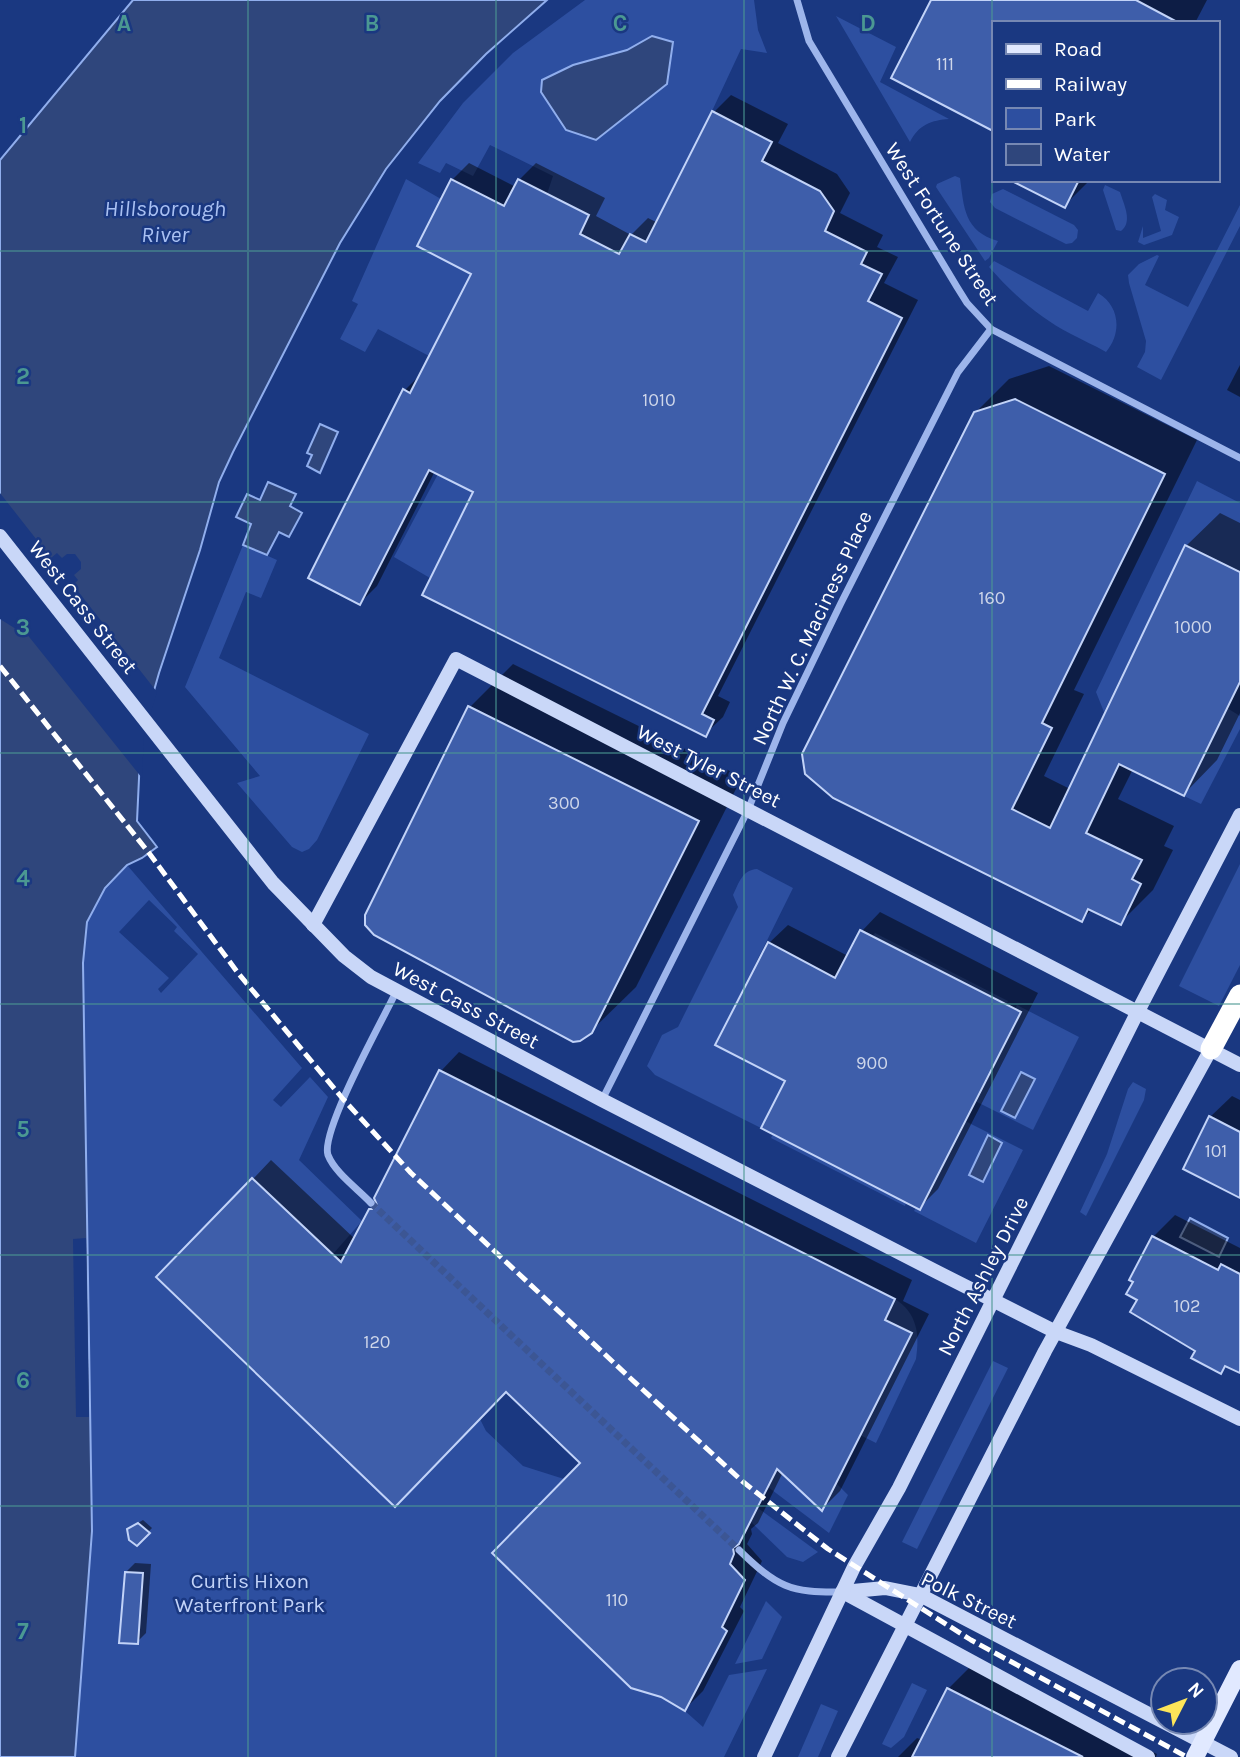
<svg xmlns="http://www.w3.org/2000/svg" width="1240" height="1757" viewBox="0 0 1240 1757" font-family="Karla,sans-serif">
	<rect width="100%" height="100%" fill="#1a3881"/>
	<g fill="#2d4fa0" fill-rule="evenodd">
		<path d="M585,0H754L758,30L767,53L741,49L712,111L665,252L630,234L619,254L580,234L547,194L553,176L490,145L473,176L446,163L440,173L418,163L463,103L513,53ZM652,36L566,130L573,65L627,50Z"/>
		<path d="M836,16L896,47L880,82L949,119C932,120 918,125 910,142Z"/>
		<path d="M955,176L960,178C964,208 964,231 998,241L989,258L985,261L936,187L937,184Z"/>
		<polygon points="406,179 441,199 417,246 455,266 496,224 429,356 378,329 365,352 340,339 358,304 352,301"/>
		<path d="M1105,185L1120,192C1124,205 1133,222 1121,231L1116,230L1103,190Z"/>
		<polygon points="1003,189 1074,225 1078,230 1077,238 1072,243 1066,244 995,208 990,202 992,194"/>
		<polygon points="1155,194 1167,200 1165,210 1179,217 1172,235 1144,245 1138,242 1143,226 1143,238 1161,231 1152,197"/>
		<polygon points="1240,205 1240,226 1161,380 1137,367 1145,352 1146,341 1129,283 1128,275 1139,264 1157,255 1159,256 1145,285 1188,307"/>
		<path d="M994,261L1088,311L1098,293C1120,306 1122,333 1106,352C1094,345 1082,340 1071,334C1039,318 1012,293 989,267Z"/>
		<polygon points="438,474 473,492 430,578 394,557"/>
		<polygon points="1197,481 1240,503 1240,572 1185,545 1104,712 1096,692"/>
		<polygon points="243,545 277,560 261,598 246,592 219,658 369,734 317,840 309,849 302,852 292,847 237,783 260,776 185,687"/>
		<polygon points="1227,708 1240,716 1240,729 1201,804 1184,796"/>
		<polygon points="1240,864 1240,965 1219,1006 1179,986"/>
		<path d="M127,865L302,1068L273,1100L281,1107L310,1077L328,1097L299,1160L362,1221L333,1254L252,1178L156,1278L395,1507L480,1419L486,1431L523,1466L564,1479L492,1554L631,1688L650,1694L652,1691L685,1711L703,1727L729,1675L767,1669L724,1757H75L92,1531L83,963L87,922L105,888ZM149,900L177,927L174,931L198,954L161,993L158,989L169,978L119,932Z"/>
		<path d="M757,869L793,888L715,1045L785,1081L761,1128L655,1075L647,1066L662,1035L678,1027L738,907L733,895C739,883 742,870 757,869Z"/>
		<polygon points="875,933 1008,1001 1006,1005 873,936"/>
		<polygon points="1017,1005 1079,1037 1033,1130 975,1101"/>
		<polygon points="1133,1082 1146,1089 1144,1100 1086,1216 1080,1212 1107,1154 1128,1089"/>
		<path d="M965,1121L1023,1150L976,1243L914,1211ZM988,1136L1002,1143L983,1182L969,1174Z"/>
		<polygon points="773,1134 906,1202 905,1206 771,1138"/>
		<path d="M895,1299C917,1313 920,1334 916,1359L876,1443L860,1435L911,1333L885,1320Z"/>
		<polygon points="993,1361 1008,1368 917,1549 902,1542"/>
		<polygon points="777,1469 821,1511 836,1483 848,1495 829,1533 768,1487"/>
		<polygon points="758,1508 818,1552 803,1562 787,1557 751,1522"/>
		<polygon points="766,1601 782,1617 762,1659 735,1664"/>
		<polygon points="912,1683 927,1690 904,1737 891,1748 882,1744"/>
		<polygon points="821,1704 838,1711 818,1757 798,1757"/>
	</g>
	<g fill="#2f467c" stroke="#90aeed" stroke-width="2">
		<polygon points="133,0 547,0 486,54 440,101 386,169 340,243 233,452 219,482 200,550 159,673 141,736 137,821 157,847 142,858 127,865 105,888 87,922 83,963 92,1531 75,1757 0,1757 0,160"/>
		<polygon points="652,36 673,42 667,84 596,140 566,130 541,92 542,80 573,65 627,50"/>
		<polygon points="320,424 338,432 320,473 307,466 312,455 307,453"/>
		<polygon points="268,482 296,494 290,506 302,513 289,537 279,532 267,555 243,545 251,524 236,517 247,494 260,500"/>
		<polygon points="1021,1072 1035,1079 1015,1118 1001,1111"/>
		<polygon points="988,1135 1002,1143 983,1182 969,1175"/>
		<polygon points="1190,1218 1228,1238 1219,1257 1180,1237"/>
	</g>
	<g fill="#1a3881">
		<polygon points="0,493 51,558 57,553 62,558 67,554 75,554 81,562 81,569 74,575 78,580 73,585 157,692 144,736 142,778 22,628 16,629 0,619"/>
		<polygon points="86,1238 89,1417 76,1417 73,1239"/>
	</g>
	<g fill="#0007">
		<polygon points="933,0 1207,0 1195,23 993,23 993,130 893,77"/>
		<polygon points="731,95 788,124 778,143 837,174 850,193 840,213 883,235 877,247 898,257 884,283 918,300 718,696 730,702 723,717 705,734 475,491 435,471 377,586 360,603 405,390 421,374 473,273 452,180 469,163 516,187 519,180 536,163 605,198 596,216 631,235 648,218 658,223 714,112"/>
		<polygon points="1014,180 1093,180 1090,180 1064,206"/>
		<polygon points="1240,365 1240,397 1227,390"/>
		<polygon points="1049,366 1197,440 1074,690 1084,694 1044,776 1070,789 1186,546 1220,513 1240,523 1240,713 1217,760 1184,794 1133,769 1118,799 1174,826 1164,846 1173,850 1153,890 1120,923 1092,909 1082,920 834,797 975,413 1009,379"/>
		<polygon points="513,664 742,777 636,987 591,1031 469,708"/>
		<polygon points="880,912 1038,993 938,1189 919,1208 787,1080 769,943 788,925 848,956 862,931"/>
		<polygon points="459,1052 912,1280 903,1301 929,1314 840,1491 822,1509 783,1472 758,1523 751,1529 752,1534 747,1544 762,1561 740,1607 744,1611 703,1691 685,1709 582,1463 506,1390 414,1486 253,1179 271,1160 355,1239 370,1210 378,1202 441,1071"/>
		<polygon points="1232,1096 1240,1100 1240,1196 1210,1117"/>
		<polygon points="1175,1215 1240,1248 1240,1369 1228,1365 1221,1372 1140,1299 1153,1237"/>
		<polygon points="143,1520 152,1528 137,1544 133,1526"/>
		<polygon points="135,1563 151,1564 146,1633 137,1642 126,1572"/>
		<polygon points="975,1662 1157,1754 1156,1757 898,1757 917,1738 920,1739 927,1732 948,1689"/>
	</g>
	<g fill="#3e5eaa" stroke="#c2d3f8" stroke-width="2">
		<polygon points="931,0 1136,0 1179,23 993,23 993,131 891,78"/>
		<polygon points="712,111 772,142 762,161 820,191 834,211 825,231 867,252 861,264 882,274 868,301 902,318 702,714 714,720 706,737 422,595 473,492 429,470 360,605 308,578 403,389 410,393 471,274 417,246 451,179 504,206 518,179 589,215 580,234 619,254 630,234 646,242"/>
		<polygon points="1010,180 1079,180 1065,208"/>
		<polygon points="1015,399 1165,474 1042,723 1052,728 1012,809 1050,828 1185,545 1240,572 1240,682 1184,796 1119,764 1086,833 1142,860 1132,879 1141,884 1121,925 1088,909 1082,922 833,798 805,774 802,754 974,412"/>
		<polygon points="468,706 699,821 592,1033 580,1041 573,1042 374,935 365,925 365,915"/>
		<polygon points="860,930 1021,1012 920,1210 761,1128 785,1081 715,1045 768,942 835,978"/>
		<polygon points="439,1070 895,1299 885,1320 912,1333 822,1511 777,1469 739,1544 733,1548 734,1554 730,1564 745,1580 722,1627 727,1631 685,1711 661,1697 631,1688 492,1553 580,1463 506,1392 395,1507 156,1277 252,1178 341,1262 369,1209 373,1209 377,1205 374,1198"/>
		<polygon points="1209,1116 1240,1132 1240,1198 1183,1169"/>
		<polygon points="1152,1236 1218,1270 1221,1264 1240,1274 1240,1373 1225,1366 1221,1374 1191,1358 1195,1351 1130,1312 1137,1300 1126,1294 1133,1282 1129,1280"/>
		<polygon points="138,1523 150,1533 137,1546 129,1540 127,1529"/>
		<polygon points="125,1572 143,1573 138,1644 119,1643"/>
		<polygon points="947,1688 1083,1757 912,1757"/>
	</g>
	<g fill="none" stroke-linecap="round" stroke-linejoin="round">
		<polyline stroke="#3c5694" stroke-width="7" stroke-dasharray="7 3.5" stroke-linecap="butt" points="371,1203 739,1550"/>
		<g stroke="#9db5eb" stroke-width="7">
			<polyline points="797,0 809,41 957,287 967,303 991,329 1240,458"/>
			<polyline points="602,1100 748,810 783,723 841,603 958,372 991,329"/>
			<path d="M371,1203C358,1189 335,1173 328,1155C320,1132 383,1019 396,992"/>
			<path d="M739,1550C777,1587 790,1593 842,1592"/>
		</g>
		<g stroke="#c9d7f8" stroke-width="14">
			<polyline points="0,536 273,883 344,956 371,977 602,1100 937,1272 1056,1332 1091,1345 1240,1419"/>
			<polyline points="313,925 456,659 1240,1065"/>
			<polyline points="842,1592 885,1588 920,1595 1231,1757"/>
			<polyline points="843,1592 1148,1757"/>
			<polyline points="764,1757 854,1567 899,1488 1137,1013 1240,815"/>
			<polyline points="838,1757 1045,1351 1211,1049"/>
		</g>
		<polyline stroke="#e1e9ff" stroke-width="18" points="1195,1757 1240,1669"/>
		<polyline stroke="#fff" stroke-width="21" points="1211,1049 1240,995"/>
		<polyline stroke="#fff" stroke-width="5" stroke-dasharray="12 5" stroke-linecap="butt" points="0,666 149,853 238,973 343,1099 411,1173 628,1376 742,1481 828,1549 971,1640 1187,1757"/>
	</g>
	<path fill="none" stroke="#4b9892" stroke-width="2" stroke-opacity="0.55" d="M248,0V1757M496,0V1757M744,0V1757M992,0V1757M0,251H1240M0,502H1240M0,753H1240M0,1004H1240M0,1255H1240M0,1506H1240"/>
	<g text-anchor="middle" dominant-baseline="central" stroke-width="5" stroke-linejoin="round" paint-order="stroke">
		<g font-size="18" fill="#cfd7ea">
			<text x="945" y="64">111</text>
			<text x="659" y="400">1010</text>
			<text x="992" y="598">160</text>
			<text x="1193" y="627">1000</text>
			<text x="564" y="803">300</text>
			<text x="872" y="1063">900</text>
			<text x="1216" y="1151">101</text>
			<text x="1187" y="1306">102</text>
			<text x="377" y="1342">120</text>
			<text x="617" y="1600">110</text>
		</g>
		<g font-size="21" fill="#fff" stroke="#1a3881">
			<text transform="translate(942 224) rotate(57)">West Fortune Street</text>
			<text transform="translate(83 607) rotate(52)">West Cass Street</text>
			<text transform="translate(812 628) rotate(-65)">North W. C. Maciness Place</text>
			<text transform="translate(709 766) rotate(27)">West Tyler Street</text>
			<text transform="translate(466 1005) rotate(28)">West Cass Street</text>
			<text transform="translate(983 1276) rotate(-63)">North Ashley Drive</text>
			<text transform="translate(969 1600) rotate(26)">Polk Street</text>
		</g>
		<g font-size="21" fill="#c2d3f8" stroke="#1a3881">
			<text x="250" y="1581">Curtis Hixon<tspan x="250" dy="24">Waterfront Park</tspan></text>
		</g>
		<g font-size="23" font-style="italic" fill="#a9c0f2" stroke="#1a3881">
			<text x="165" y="208">Hillsborough<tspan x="165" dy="26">River</tspan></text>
		</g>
	</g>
	<g font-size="23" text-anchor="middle" font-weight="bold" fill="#4b9892" stroke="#1a3881" stroke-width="5" stroke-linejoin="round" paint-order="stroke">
		<text x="124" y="31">A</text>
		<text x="372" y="31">B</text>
		<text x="620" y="31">C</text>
		<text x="868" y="31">D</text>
		<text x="23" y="133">1</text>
		<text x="23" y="384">2</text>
		<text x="23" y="635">3</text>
		<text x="23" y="886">4</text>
		<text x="23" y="1137">5</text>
		<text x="23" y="1388">6</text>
		<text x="23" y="1639">7</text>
	</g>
	<rect x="992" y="21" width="228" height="161" fill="#1a3881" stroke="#7688b3" stroke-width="2"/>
	<rect x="1006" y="44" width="35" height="10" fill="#e1e9ff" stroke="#7688b3" stroke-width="2"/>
	<text x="1054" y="56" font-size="21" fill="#ffffff">Road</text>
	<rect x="1006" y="79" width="35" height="10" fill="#ffffff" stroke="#7688b3" stroke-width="2"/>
	<text x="1054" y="91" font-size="21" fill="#ffffff">Railway</text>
	<rect x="1006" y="108" width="35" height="21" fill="#2d4fa0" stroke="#7688b3" stroke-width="2"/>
	<text x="1054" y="126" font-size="21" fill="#ffffff">Park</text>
	<rect x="1006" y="144" width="35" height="21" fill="#2f467c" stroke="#7688b3" stroke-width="2"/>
	<text x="1054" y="161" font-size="21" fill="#ffffff">Water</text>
	<g transform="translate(1184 1701) rotate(48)"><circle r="33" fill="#1a3881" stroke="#7688b3" stroke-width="2"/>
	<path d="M0-5L12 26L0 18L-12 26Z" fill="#fde559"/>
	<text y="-10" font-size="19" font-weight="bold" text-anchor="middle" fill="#ffffff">N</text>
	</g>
</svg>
